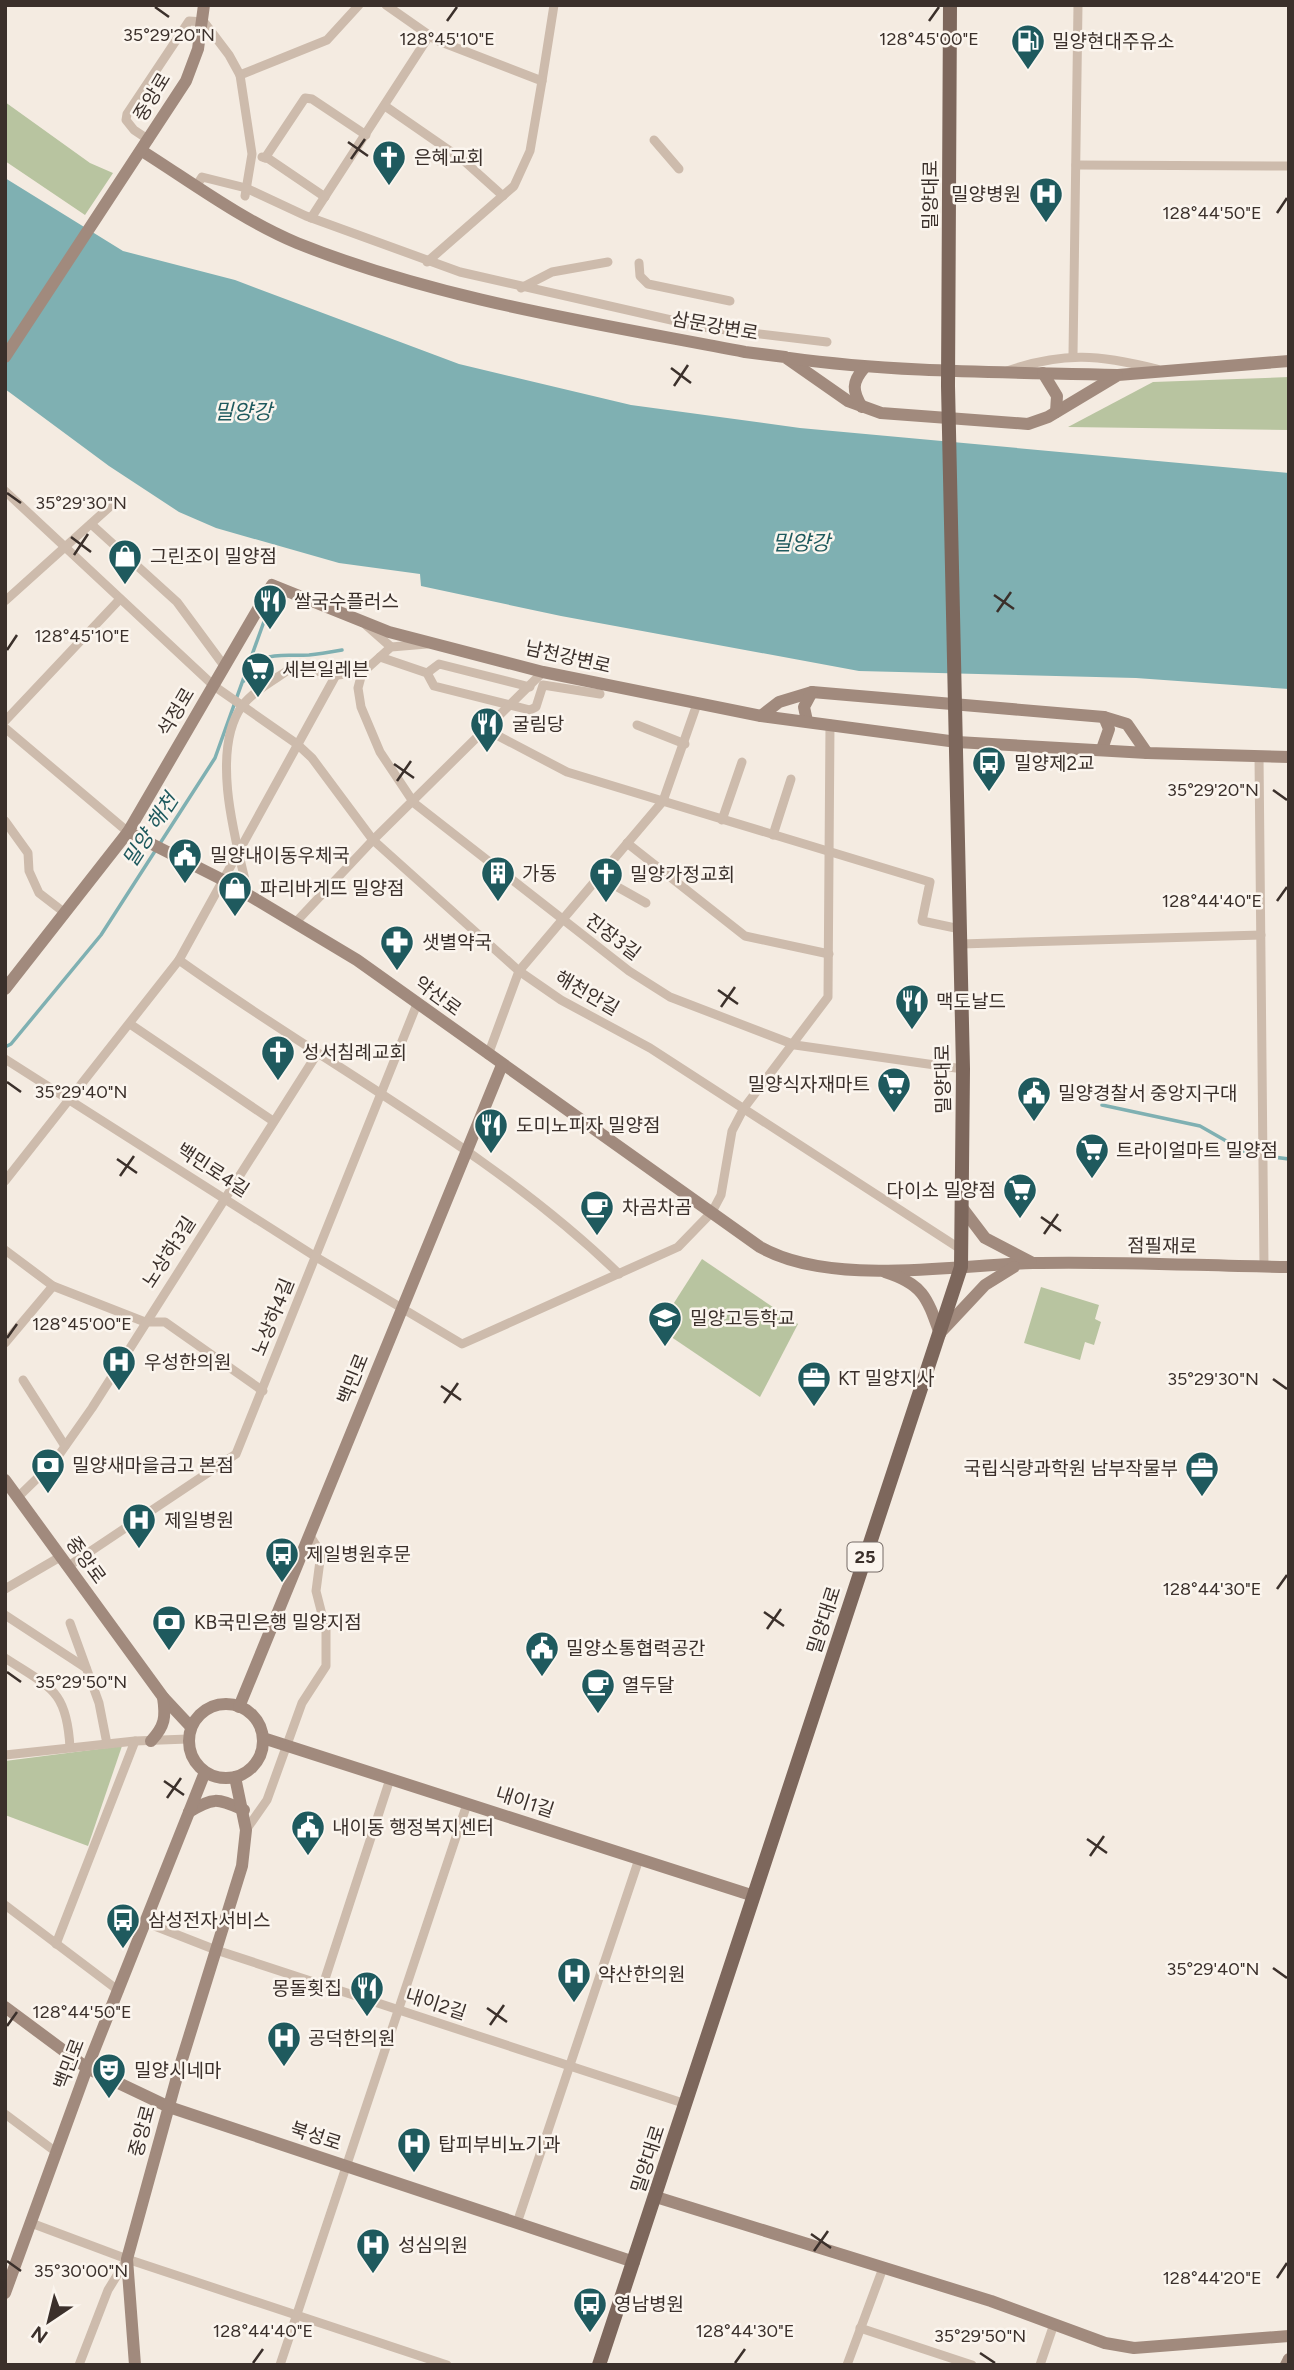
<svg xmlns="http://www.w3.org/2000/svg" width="1294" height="2370" viewBox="0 0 1294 2370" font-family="Figtree,'Noto Sans KR',sans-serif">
	<rect width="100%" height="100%" fill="#f4ebe1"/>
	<g fill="#b8c4a0">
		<polygon points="5,102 90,163 113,173 85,215 5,161"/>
		<polygon points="1289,377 1289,430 1068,427 1153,382"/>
		<polygon points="702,1259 798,1324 760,1397 658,1328"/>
		<polygon points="1041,1287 1099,1305 1095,1319 1101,1322 1094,1345 1085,1342 1080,1360 1024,1343"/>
		<polygon points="122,1746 88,1846 5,1815 5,1761"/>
	</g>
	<polygon fill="#7fb0b2" points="5,178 123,251 235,280 459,364 631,405 800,428 1289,473 1289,689 1136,678 859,671 561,616 421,586 420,574 339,563 216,528 179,512 109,466 5,389"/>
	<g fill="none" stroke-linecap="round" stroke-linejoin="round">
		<g stroke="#7fb0b2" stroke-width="3.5">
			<path d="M259,661L244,681C261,648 278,657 309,655C320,654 331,652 342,650"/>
			<polyline points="5,1047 11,1044 101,935 215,758 271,602"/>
			<polyline points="1102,1105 1200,1126 1249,1154 1289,1159"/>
		</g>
		<g stroke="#cdbbac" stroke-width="9">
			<polyline points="386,5 436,40 542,81 554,5"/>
			<polyline points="240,75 252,154 245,196"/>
			<polyline points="385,106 463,160 503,196"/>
			<polyline points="149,140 134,130 126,120 127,114 189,21 204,22 229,55 240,75 327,40 359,5"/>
			<polyline points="654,140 679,169"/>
			<polyline points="262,157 269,159 325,197"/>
			<polyline points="265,158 305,98 312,99 366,135"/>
			<polyline points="1076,165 1289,166"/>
			<polyline points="197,185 202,177 246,188 306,216 460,272 702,327 827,342"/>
			<polyline points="311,218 429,36"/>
			<polyline points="427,262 514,186 530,151 542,81"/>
			<polyline points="639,263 640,276 648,284 730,301"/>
			<polyline points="521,288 552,272 608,262"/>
			<polyline points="1073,355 1078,5"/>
			<path d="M1007,371C1064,351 1100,355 1157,369"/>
			<polyline points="5,491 214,686 297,744 312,758 373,840 519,971 561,1000 650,1048 962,1250"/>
			<polyline points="91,524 177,602 225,667"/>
			<polyline points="5,601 115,502"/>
			<polyline points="366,625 391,647"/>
			<polyline points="380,657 427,673 434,686 530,710 536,707 543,685 600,694"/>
			<polyline points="362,673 358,688 361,707 380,752 414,803 629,971 670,997 795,1045 963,1069"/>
			<polyline points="427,673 439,664 530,687"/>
			<polyline points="5,721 120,599"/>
			<polyline points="637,725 685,744"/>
			<polyline points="5,728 128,832"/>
			<polyline points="487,730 567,772 930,882 922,921 960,929"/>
			<polyline points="1259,756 1264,1267"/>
			<polyline points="722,820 742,762"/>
			<polyline points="5,821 28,853 29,871 39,893 65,913"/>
			<polyline points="773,835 791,779"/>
			<polyline points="627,843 745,936 829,954"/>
			<polyline points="598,876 646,903"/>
			<path d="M249,896C237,846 209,752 242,706C254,690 278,678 294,666L336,675L362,673L391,647L427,644"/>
			<polyline points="295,923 373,840 543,672"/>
			<polyline points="961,944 1261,935"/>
			<path d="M179,960C325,1065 490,1149 619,1274"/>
			<polyline points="130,1024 273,1121"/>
			<polyline points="488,1055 519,971 663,801 697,704"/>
			<polyline points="5,1059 316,1257 462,1344 678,1247 712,1212 721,1195 732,1131 744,1108 828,997 830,724"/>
			<polyline points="5,1181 179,960 336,675"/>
			<polyline points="5,1250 53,1286 145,1322 165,1322 263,1391"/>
			<polyline points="5,1343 53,1286"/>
			<polyline points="23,1380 65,1446"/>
			<polyline points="18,1497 54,1462 92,1408 317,1054"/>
			<polyline points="67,1567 236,1454 417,1004"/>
			<polyline points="5,1589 60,1557"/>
			<polyline points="5,1615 86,1668"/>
			<polyline points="70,1623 99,1703 107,1744"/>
			<path d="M5,1658C51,1688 67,1690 70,1748"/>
			<polyline points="5,1755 135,1741 188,1739"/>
			<polyline points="246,1830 267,1800 302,1703 326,1666 326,1630 316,1591 321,1553 310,1536"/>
			<polyline points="5,1905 119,1991"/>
			<polyline points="147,1923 216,1950 686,2104"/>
			<polyline points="56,1944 135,1741"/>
			<polyline points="323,1985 390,1779"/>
			<polyline points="5,2114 56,2152"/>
			<polyline points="31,2223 127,2259 447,2365"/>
			<polyline points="517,2223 639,1859"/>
			<polyline points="860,2328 972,2365"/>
			<polyline points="79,2365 108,2290 127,2259"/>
			<polyline points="280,2365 467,1804"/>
			<polyline points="847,2365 883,2268"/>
			<polyline points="1040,2365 1054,2324"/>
		</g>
		<g stroke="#a18a7d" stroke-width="12">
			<path d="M142,151C191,182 242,220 297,243C439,300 595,323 745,352L785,357L848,401L881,413L1028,424L1048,417L1118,375L1289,361"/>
			<polyline points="5,357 186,81 198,49 204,5"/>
			<path d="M789,358C898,373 1007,372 1117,375"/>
			<polyline points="1043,373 1057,396 1056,412"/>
			<path d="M862,407C852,391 852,382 864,368"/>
			<polyline points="761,716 779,702 812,692 1104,717 1127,724 1147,753"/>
			<polyline points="807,721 804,707 812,692"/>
			<polyline points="1102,749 1109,729 1104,717"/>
			<path d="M128,832L225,881L357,960L760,1247C831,1287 952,1265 1033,1263C1118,1261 1204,1266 1289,1267"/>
			<polyline points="5,989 128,832 272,585 389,632 543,672 761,716 957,742 1147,753 1289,757"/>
			<polyline points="963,1209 985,1238 1031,1262"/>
			<path d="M885,1272C923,1284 927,1297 940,1334"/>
			<polyline points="940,1333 985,1285 1014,1267"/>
			<polyline points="5,1480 163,1697 191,1727"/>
			<circle cx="226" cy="1741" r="37"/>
			<polyline points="239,1707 502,1065"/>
			<polyline points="263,1738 754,1896"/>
			<path d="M151,1741C165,1726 166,1717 163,1697"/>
			<path d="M189,1812C214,1796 218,1799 244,1810"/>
			<polyline points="5,2007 87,2068 169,2107 634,2262"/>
			<polyline points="656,2197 991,2301 1105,2343 1134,2348 1289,2336"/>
			<polyline points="5,2293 87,2068 205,1772"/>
			<polyline points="135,2365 127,2259 180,2066 242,1866 246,1830 235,1777"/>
			<polyline points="1286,2365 1289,2359"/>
		</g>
		<polyline stroke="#7d675c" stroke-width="14" points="599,2365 961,1267 963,1069 948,386 950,5"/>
	</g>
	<path fill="none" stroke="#3b302b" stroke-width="2.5" d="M155,7L169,17M447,21L457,7M929,21L939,7M348,142L368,156M351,159L365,139M1277,213L1287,198M671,368L691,383M674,386L688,365M7,493L21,503M71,537L91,552M74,555L88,534M994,595L1014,609M997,612L1011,592M7,650L17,635M394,764L414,778M397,781L411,761M1273,790L1287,800M1277,901L1287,887M718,990L738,1004M721,1007L735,987M7,1082L21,1092M117,1159L137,1173M120,1176L134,1156M1041,1217L1061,1231M1044,1234L1058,1214M7,1338L17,1324M1273,1379L1287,1389M441,1386L461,1400M444,1403L458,1383M1277,1589L1287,1575M764,1612L784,1626M767,1629L781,1609M7,1672L21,1682M164,1781L184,1795M167,1798L181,1778M1087,1839L1107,1853M1090,1856L1104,1836M1273,1968L1287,1978M487,2008L507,2022M490,2025L504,2005M7,2026L17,2012M811,2234L831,2248M814,2251L828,2231M7,2261L21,2271M1277,2278L1287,2263M980,2353L995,2363M253,2363L263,2349M735,2363L745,2349"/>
	<defs>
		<g id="fuel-pin" transform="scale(1.75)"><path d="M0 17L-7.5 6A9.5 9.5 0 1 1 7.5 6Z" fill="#1f5a5e" stroke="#fbf5ee"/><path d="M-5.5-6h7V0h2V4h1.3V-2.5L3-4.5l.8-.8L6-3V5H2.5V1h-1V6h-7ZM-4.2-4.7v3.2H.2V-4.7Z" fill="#fff"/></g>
		<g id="church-pin" transform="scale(1.75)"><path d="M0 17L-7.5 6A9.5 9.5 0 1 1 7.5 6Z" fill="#1f5a5e" stroke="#fbf5ee"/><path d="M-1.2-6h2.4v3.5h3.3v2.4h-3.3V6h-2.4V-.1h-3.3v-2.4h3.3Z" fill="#fff"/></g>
		<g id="hospital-pin" transform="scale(1.75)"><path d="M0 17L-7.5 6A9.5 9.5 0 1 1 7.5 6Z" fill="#1f5a5e" stroke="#fbf5ee"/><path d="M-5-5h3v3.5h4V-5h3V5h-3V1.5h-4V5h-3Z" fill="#fff"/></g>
		<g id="shop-pin" transform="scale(1.75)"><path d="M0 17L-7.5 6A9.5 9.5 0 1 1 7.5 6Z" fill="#1f5a5e" stroke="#fbf5ee"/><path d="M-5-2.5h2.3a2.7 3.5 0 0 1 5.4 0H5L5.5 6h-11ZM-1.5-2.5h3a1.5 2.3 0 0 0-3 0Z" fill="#fff"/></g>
		<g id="restaurant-pin" transform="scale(1.75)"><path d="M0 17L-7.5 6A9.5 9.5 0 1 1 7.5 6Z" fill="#1f5a5e" stroke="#fbf5ee"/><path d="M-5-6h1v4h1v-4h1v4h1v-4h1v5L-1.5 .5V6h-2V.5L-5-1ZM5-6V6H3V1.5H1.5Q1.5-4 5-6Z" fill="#fff"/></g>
		<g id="supermarket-pin" transform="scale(1.75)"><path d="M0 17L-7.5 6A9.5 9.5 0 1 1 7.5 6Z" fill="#1f5a5e" stroke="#fbf5ee"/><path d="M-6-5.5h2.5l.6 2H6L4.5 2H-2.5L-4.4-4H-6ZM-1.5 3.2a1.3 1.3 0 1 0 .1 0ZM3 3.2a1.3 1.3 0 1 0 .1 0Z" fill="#fff"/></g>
		<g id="bus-pin" transform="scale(1.75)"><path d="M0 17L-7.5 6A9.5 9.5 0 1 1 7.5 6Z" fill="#1f5a5e" stroke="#fbf5ee"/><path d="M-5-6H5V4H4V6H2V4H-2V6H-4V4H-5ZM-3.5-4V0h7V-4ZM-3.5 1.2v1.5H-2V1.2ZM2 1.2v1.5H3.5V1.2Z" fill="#fff"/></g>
		<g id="civic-pin" transform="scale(1.75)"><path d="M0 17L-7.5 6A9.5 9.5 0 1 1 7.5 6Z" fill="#1f5a5e" stroke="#fbf5ee"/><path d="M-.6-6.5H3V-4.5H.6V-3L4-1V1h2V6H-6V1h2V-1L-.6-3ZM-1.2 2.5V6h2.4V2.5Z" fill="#fff"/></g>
		<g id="building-pin" transform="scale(1.75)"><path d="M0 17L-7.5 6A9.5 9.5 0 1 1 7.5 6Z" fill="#1f5a5e" stroke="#fbf5ee"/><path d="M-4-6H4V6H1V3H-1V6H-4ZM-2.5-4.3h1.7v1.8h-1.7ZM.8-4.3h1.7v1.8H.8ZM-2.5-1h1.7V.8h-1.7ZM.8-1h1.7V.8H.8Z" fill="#fff"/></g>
		<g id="pharmacy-pin" transform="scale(1.75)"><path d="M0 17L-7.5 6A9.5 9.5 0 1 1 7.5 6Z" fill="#1f5a5e" stroke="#fbf5ee"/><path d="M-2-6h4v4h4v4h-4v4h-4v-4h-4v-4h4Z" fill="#fff"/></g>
		<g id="cafe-pin" transform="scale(1.75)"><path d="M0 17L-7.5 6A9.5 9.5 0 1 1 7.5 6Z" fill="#1f5a5e" stroke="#fbf5ee"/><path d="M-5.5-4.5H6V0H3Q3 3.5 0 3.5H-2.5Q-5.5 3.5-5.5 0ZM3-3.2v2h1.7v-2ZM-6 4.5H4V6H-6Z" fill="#fff"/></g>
		<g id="school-pin" transform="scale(1.75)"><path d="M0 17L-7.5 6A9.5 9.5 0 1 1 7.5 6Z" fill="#1f5a5e" stroke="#fbf5ee"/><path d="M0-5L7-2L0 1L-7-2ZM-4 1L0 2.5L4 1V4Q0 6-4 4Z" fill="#fff"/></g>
		<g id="office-pin" transform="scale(1.75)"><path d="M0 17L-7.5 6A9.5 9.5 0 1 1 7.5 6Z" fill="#1f5a5e" stroke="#fbf5ee"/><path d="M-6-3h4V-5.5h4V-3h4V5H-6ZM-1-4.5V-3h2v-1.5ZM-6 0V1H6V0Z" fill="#fff"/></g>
		<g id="bank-pin" transform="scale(1.75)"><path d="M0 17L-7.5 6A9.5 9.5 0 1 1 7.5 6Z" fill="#1f5a5e" stroke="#fbf5ee"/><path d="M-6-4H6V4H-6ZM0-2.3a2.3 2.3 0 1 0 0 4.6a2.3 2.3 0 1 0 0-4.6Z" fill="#fff"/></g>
		<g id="theatre-pin" transform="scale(1.75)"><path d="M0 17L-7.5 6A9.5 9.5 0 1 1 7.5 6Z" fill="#1f5a5e" stroke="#fbf5ee"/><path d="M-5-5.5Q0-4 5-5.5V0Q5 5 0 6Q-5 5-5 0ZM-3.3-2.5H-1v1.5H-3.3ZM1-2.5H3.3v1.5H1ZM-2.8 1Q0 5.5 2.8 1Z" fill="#fff"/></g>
	</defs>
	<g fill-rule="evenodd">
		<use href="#fuel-pin" x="1028" y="41"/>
		<use href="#church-pin" x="389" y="157"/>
		<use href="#hospital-pin" x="1046" y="194"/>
		<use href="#shop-pin" x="125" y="556"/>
		<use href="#restaurant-pin" x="270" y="601"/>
		<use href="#supermarket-pin" x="258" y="669"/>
		<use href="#restaurant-pin" x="487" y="724"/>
		<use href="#bus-pin" x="989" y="763"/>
		<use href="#civic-pin" x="185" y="855"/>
		<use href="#building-pin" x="498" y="873"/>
		<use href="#church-pin" x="606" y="874"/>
		<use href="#shop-pin" x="235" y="888"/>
		<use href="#pharmacy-pin" x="397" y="942"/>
		<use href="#restaurant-pin" x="912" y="1001"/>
		<use href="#church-pin" x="278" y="1052"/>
		<use href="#supermarket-pin" x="894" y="1084"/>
		<use href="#civic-pin" x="1034" y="1093"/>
		<use href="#restaurant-pin" x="491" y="1125"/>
		<use href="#supermarket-pin" x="1092" y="1150"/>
		<use href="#supermarket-pin" x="1020" y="1190"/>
		<use href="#cafe-pin" x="597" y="1207"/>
		<use href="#school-pin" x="665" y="1318"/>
		<use href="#hospital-pin" x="119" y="1362"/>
		<use href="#office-pin" x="814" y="1378"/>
		<use href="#bank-pin" x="48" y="1465"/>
		<use href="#office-pin" x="1202" y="1468"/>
		<use href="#hospital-pin" x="139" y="1520"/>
		<use href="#bus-pin" x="282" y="1554"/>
		<use href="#bank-pin" x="169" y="1622"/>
		<use href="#civic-pin" x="542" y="1648"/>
		<use href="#cafe-pin" x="598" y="1685"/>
		<use href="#civic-pin" x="308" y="1827"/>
		<use href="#bus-pin" x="123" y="1920"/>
		<use href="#hospital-pin" x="574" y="1974"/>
		<use href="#restaurant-pin" x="367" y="1988"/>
		<use href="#hospital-pin" x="284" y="2038"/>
		<use href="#theatre-pin" x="109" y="2070"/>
		<use href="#hospital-pin" x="414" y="2144"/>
		<use href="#hospital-pin" x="373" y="2245"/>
		<use href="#bus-pin" x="590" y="2304"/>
	</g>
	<g text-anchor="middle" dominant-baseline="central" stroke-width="5" stroke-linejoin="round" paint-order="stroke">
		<rect fill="#fbf5ee" stroke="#756b66" stroke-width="2" x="847.5" y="1542.5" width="35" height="29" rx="5"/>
		<g font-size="18" font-weight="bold" fill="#3b302b">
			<text x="865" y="1557">25</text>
		</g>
		<g font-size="19" fill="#3b302b" stroke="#fbf5ee" text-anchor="start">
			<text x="1052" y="41">밀양현대주유소</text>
			<text x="414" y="157">은혜교회</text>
			<text x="1021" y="194" text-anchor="end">밀양병원</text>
			<text x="150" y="556">그린조이 밀양점</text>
			<text x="294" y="601">쌀국수플러스</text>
			<text x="282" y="669">세븐일레븐</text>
			<text x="512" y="724">굴림당</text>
			<text x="1014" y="763">밀양제2교</text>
			<text x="210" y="855">밀양내이동우체국</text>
			<text x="522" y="873">가동</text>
			<text x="630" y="874">밀양가정교회</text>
			<text x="260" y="888">파리바게뜨 밀양점</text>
			<text x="422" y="942">샛별약국</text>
			<text x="936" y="1001">맥도날드</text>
			<text x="302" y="1052">성서침례교회</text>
			<text x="870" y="1084" text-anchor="end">밀양식자재마트</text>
			<text x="1058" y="1093">밀양경찰서 중앙지구대</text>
			<text x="516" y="1125">도미노피자 밀양점</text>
			<text x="1116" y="1150">트라이얼마트 밀양점</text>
			<text x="996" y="1190" text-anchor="end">다이소 밀양점</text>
			<text x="622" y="1207">차곰차곰</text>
			<text x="690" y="1318">밀양고등학교</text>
			<text x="144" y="1362">우성한의원</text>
			<text x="838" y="1378">KT 밀양지사</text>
			<text x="72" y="1465">밀양새마을금고 본점</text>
			<text x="1178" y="1468" text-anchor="end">국립식량과학원 남부작물부</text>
			<text x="164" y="1520">제일병원</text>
			<text x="306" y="1554">제일병원후문</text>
			<text x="194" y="1622">KB국민은행 밀양지점</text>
			<text x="566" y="1648">밀양소통협력공간</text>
			<text x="622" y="1685">열두달</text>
			<text x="332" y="1827">내이동 행정복지센터</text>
			<text x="148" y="1920">삼성전자서비스</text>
			<text x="598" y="1974">약산한의원</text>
			<text x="342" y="1988" text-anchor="end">몽돌횟집</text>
			<text x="308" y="2038">공덕한의원</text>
			<text x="134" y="2070">밀양시네마</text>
			<text x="438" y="2144">탑피부비뇨기과</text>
			<text x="398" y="2245">성심의원</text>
			<text x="614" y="2304">영남병원</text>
		</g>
		<g font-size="19" fill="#3b302b" stroke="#fbf5ee">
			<text transform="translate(152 97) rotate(-59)">중앙로</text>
			<text transform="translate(930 195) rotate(-90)">밀양대로</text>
			<text transform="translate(715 326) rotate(10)">삼문강변로</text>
			<text transform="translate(568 657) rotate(13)">남천강변로</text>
			<text transform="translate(176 712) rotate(-59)">석정로</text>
			<text transform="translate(613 937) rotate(37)">진장3길</text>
			<text transform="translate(587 993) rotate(30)">해천안길</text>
			<text transform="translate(438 996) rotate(36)">약산로</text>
			<text transform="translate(943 1079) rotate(-91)">밀양대로</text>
			<text transform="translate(213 1170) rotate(33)">백민로4길</text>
			<text transform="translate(1162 1246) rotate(1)">점필재로</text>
			<text transform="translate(169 1252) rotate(-57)">노상하3길</text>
			<text transform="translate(273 1317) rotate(-68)">노상하4길</text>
			<text transform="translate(353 1379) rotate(-68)">백민로</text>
			<text transform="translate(86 1560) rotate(54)">중앙로</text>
			<text transform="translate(824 1620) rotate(-72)">밀양대로</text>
			<text transform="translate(525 1802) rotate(18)">내이1길</text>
			<text transform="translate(436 2004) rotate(18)">내이2길</text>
			<text transform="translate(69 2064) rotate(-69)">백민로</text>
			<text transform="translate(142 2131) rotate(-75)">중앙로</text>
			<text transform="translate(316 2136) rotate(18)">북성로</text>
			<text transform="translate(648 2159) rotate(-72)">밀양대로</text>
		</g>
		<g font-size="21" font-style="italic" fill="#1f5a5e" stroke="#fbf5ee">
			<text x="243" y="411">밀양강</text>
			<text x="801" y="542">밀양강</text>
			<text transform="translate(150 830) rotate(-57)">밀양 해천</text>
		</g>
	</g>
	<g font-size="18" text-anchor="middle" fill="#3b302b" stroke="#fbf5ee" stroke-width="5" stroke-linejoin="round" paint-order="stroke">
		<text x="169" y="41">35°29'20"N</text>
		<text x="447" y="45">128°45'10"E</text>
		<text x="929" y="45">128°45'00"E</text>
		<text x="1212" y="219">128°44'50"E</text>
		<text x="81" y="509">35°29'30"N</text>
		<text x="82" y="642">128°45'10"E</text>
		<text x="1213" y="796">35°29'20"N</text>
		<text x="1212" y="907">128°44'40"E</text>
		<text x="81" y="1098">35°29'40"N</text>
		<text x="82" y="1330">128°45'00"E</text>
		<text x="1213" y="1385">35°29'30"N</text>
		<text x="1212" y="1595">128°44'30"E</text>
		<text x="81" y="1688">35°29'50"N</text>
		<text x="1213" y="1975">35°29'40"N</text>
		<text x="82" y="2018">128°44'50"E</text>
		<text x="81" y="2277">35°30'00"N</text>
		<text x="1212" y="2284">128°44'20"E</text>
		<text x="263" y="2337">128°44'40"E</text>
		<text x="745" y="2337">128°44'30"E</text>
		<text x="980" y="2342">35°29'50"N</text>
	</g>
	<rect width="1294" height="2370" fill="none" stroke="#3b302b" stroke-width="14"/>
	<g transform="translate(49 2321) rotate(215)" stroke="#fbf5ee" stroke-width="5" paint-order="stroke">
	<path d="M0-5L12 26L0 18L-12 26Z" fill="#3b302b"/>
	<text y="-10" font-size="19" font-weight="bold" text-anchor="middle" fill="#3b302b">N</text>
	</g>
</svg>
